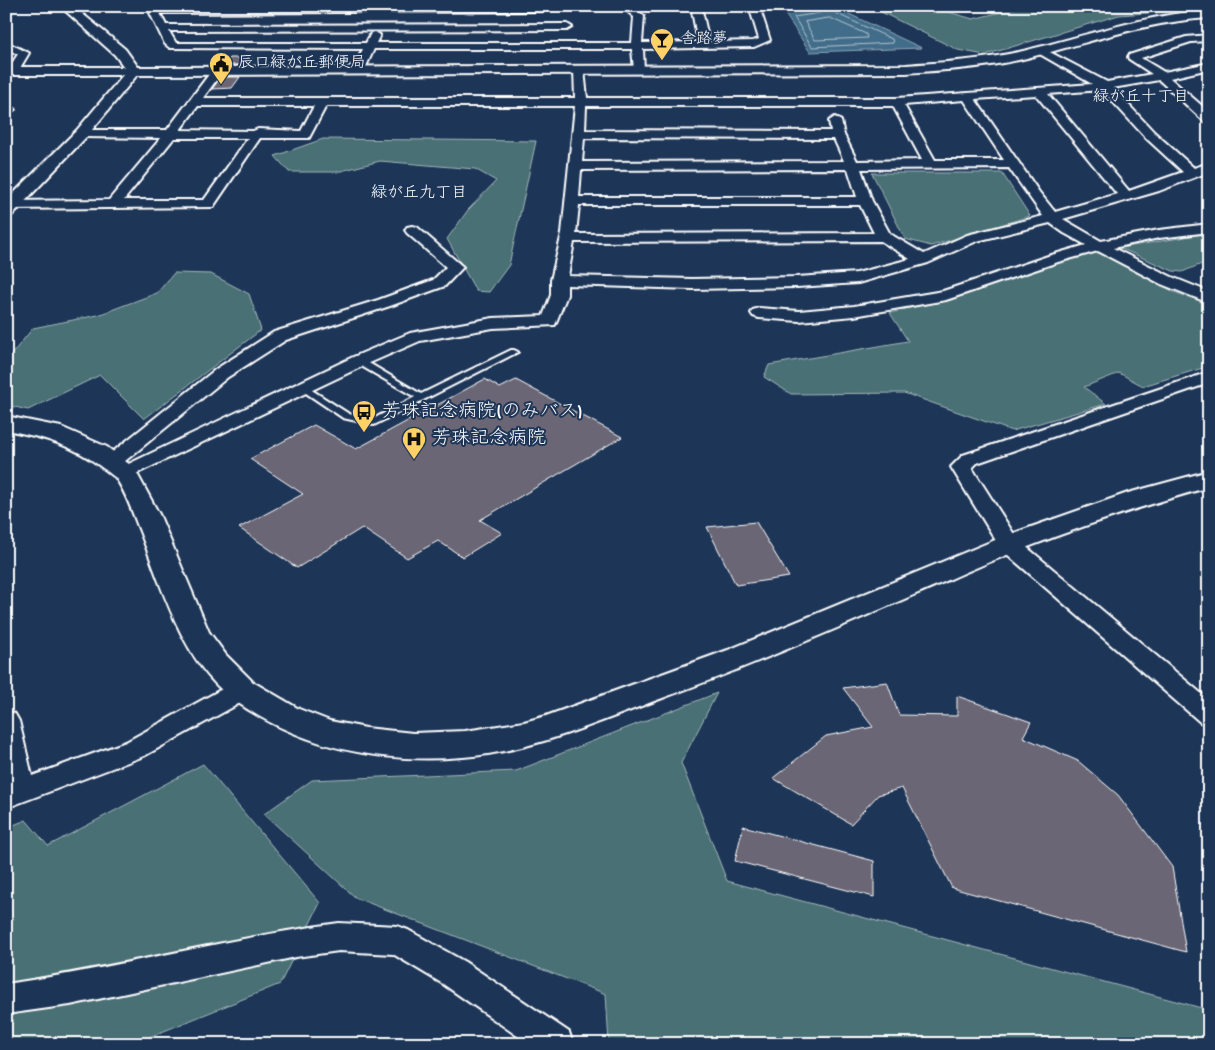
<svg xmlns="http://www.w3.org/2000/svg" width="1215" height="1050" viewBox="0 0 1215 1050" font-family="'Gochi Hand','Klee One',sans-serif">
	<rect width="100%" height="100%" fill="#1d3557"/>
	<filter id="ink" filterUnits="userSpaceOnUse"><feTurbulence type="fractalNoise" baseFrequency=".02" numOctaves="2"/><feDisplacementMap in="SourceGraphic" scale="10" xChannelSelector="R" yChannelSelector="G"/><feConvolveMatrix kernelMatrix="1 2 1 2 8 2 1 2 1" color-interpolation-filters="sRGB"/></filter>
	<g filter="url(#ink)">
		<g fill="#497074" stroke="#a4b8ba">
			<polygon points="872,6 939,6 935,8 973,19 1025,6 1209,6 1201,9 1119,15 985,55 958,50 883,13"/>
			<polygon points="323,139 536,141 509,265 489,292 476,291 447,239 468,210 496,181 475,169 380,161 337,172 289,172 275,156"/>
			<polygon points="872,173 1002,173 1030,216 931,246 905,239"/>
			<polygon points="1209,233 1209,261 1182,272 1173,271 1120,248"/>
			<polygon points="1099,250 1174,292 1209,304 1209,366 1143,386 1119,373 1084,387 1106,404 1012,431 904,393 791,394 764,377 769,365 908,341 890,313 945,299"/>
			<polygon points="174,273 211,274 249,294 261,330 144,419 100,375 28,410 6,405 6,361 33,328 98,315 157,293"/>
			<polygon points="717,693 681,763 727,881 1209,1010 1209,1044 609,1044 606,994 356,898 264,814 312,780 516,771"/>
			<polygon points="203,764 320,903 280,984 132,1044 6,1044 6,828 26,820 48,846"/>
		</g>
		<polygon fill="#426d8a" stroke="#8ea7b9" points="836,8 922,48 810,52 785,14 797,10"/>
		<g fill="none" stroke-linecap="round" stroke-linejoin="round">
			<g stroke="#b3c5d0" stroke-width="1">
				<polygon points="830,8 835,13 892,39 893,43 812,47 794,17 820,13"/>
				<polygon points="830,18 866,34 867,38 815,40 805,22"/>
			</g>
		</g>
		<g fill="#6a6675" stroke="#fff">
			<polygon points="230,58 252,58 248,65 225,65"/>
			<polygon points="221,77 240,77 232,88 212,89"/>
			<polygon points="485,379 500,388 516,380 622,437 480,520 502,533 463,557 438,541 407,558 362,528 297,568 239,528 303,494 250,459 314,425 356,449"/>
			<polygon points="756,522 789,577 736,585 707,527"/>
			<polygon points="887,682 899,715 957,716 957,696 1031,722 1023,737 1078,761 1118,795 1172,867 1186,952 952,888 902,788 878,795 851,824 773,778 826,736 873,727 843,688"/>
			<polygon points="743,826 874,861 874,897 735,861"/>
		</g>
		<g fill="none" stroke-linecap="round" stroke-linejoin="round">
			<g stroke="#fff" stroke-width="4">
				<polygon id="service" points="511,350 514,350 518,352 374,425 343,418 300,389 304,386 307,387 349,414 373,419 415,397 356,363 356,359 362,359 421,394"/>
			</g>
			<g stroke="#fff" stroke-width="4">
				<g id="minor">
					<polygon points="545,6 544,10 541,11 160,13 166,25 567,24 572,27 567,30 169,31 176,43 366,43 371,33 375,32 380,35 376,43 632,43 634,17 621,6 632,6 644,16 642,43 698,42 691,6 701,6 709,42 753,41 759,39 749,6 759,6 770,40 754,47 643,49 644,70 639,73 634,70 632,49 374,49 364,71 358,74 352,71 363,49 170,48 165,44 150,13 155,6"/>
					<path d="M1209,35V41L1191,42L1141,58L1164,72L1209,63V69L1170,78L1209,112V123L1205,122L1159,80L1113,88L1154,132L1194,168L1209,163V172L1159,191L1063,219L1101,241L1159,230L1209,224V232L1159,238L1113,248L1172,277L1209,292V303L1161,284L1098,251L1058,262L946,300L854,316L799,321L759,318L753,316L751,313L753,310L759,308L799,311L854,306L943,291L1048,256L1086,245L1064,233L1050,223L977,241L928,263L858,283L797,287L692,289L567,285V295L555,325L493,328L420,341L365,365L125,479L118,477L115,473L118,469L353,357L410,333L493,318L543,316L551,295V280L562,233L575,106H326L309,138H260L213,207L6,209V201L109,200L161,138L82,137L76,133L78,130H167L213,69L217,68L223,71L203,98H575L574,70L579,67L584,70L587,98H897L1092,84L1038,53L1037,51L1042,48L1107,82L1152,74L1129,59L1128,57L1129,55L1186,37ZM1102,90L1146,138L1183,172L1129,191L1048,94ZM1036,95L1117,194L1055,212L1039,192L975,99ZM964,100L1004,160H935L904,105ZM198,106H314L301,131L258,129L253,131L180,130ZM586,106H893L922,160L857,161L844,135L841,121L835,117L829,121L831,131L585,130ZM174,138H248L204,200H124ZM584,138L834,139L844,161L582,162ZM1009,168L1043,216L967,235L924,254L890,234L872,201L861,169ZM848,169L857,197H579L581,170ZM579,205H860L874,233L576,234ZM881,241L910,259L857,273L797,277L692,279L568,276L574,242Z"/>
					<polygon points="6,42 29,53 17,73 9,73 7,71 18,54 6,49"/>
					<polygon points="6,105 15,109 6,115"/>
					<polygon points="412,226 417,227 463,267 445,286 390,306 286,340 228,377 119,466 112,468 105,466 102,462 105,458 216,369 274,332 378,300 433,280 446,267 407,233 405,230 407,227"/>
					<polygon points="1209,372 1209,383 977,463 972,468 1017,539 1209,700 1209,725 1200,722 1001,549 951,467 963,455"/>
					<polygon points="242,681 251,683 254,690 251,697 144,756 6,808 6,711 15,714 19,721 32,776 126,742 233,683"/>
					<path d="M339,923L397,926L408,930L465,962L569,1032L573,1044H529L443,984L393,954L339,951L296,957L70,1005L6,1014V984C118,968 227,938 339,923Z"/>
				</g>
			</g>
			<g stroke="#fff" stroke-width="4">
				<g id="tertiary">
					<path d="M60,6H73L125,49L138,67L906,65C945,62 985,60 1023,51C1086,36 1143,15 1209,10V18C1144,22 1089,43 1027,58C987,68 947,70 906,73L137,75L87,136L12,215L6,216V201L77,130L123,75H6V67H124L115,55Z"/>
					<path d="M6,416L61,427L107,447L134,468L160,516L209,632L226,655L253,682L299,709L330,721L366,728L413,733L465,731L524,722L546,716L728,650L1000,538L1128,493L1209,471V487C1145,505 1082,526 1020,550C985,563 951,579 916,594C835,629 755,664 673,694C605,719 536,751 463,757C382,764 301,748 234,700C182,663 162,586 139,529C133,514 125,490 115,477C114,477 105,469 104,469C74,445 43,437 6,430Z"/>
				</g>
			</g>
			<use href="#service" fill="#1d3557" fill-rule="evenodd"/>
			<use href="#minor" fill="#1d3557" fill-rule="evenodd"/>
			<use href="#tertiary" fill="#1d3557" fill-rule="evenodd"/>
		</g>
	</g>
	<defs>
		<g id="bar-pin" transform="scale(1.25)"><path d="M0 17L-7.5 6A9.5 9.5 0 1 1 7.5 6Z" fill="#ffd166" stroke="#1d3557"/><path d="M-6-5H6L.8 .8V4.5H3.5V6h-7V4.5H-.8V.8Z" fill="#111"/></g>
		<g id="civic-pin" transform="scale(1.25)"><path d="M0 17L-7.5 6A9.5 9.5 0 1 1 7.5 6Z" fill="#ffd166" stroke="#1d3557"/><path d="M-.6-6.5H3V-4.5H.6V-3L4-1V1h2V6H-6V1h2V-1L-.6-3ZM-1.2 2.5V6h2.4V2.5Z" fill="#111"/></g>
		<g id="bus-pin" transform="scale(1.25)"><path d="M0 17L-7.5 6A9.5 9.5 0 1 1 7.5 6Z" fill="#ffd166" stroke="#1d3557"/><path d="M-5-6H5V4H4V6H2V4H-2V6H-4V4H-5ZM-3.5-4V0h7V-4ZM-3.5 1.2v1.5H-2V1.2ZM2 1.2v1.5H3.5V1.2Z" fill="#111"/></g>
		<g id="hospital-pin" transform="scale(1.25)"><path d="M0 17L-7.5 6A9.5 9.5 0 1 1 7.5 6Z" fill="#ffd166" stroke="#1d3557"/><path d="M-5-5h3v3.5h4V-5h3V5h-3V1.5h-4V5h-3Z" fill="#111"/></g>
	</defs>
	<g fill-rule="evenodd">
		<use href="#bar-pin" x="662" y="40"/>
		<use href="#civic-pin" x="221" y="64"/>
		<use href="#bus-pin" x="364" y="412"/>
		<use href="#hospital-pin" x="414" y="439"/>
	</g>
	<g text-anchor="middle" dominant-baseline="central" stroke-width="4" stroke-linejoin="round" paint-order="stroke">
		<g font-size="16" fill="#fff" stroke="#1d3557" text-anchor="start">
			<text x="680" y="40">舎路夢</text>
			<text x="238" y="64">辰口緑が丘郵便局</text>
		</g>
		<g font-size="16" fill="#fff" stroke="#1d3557">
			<text x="1141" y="98">緑が丘十丁目</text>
			<text x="419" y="194">緑が丘九丁目</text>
		</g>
		<g font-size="19" fill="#fff" stroke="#1d3557" text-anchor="start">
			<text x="382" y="412">芳珠記念病院(のみバス)</text>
			<text x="432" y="439">芳珠記念病院</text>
		</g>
	</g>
	<rect width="1215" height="1050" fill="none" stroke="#1d3557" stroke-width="25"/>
	<rect x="12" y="12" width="1190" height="1025" fill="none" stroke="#fff" stroke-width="2" filter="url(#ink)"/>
</svg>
